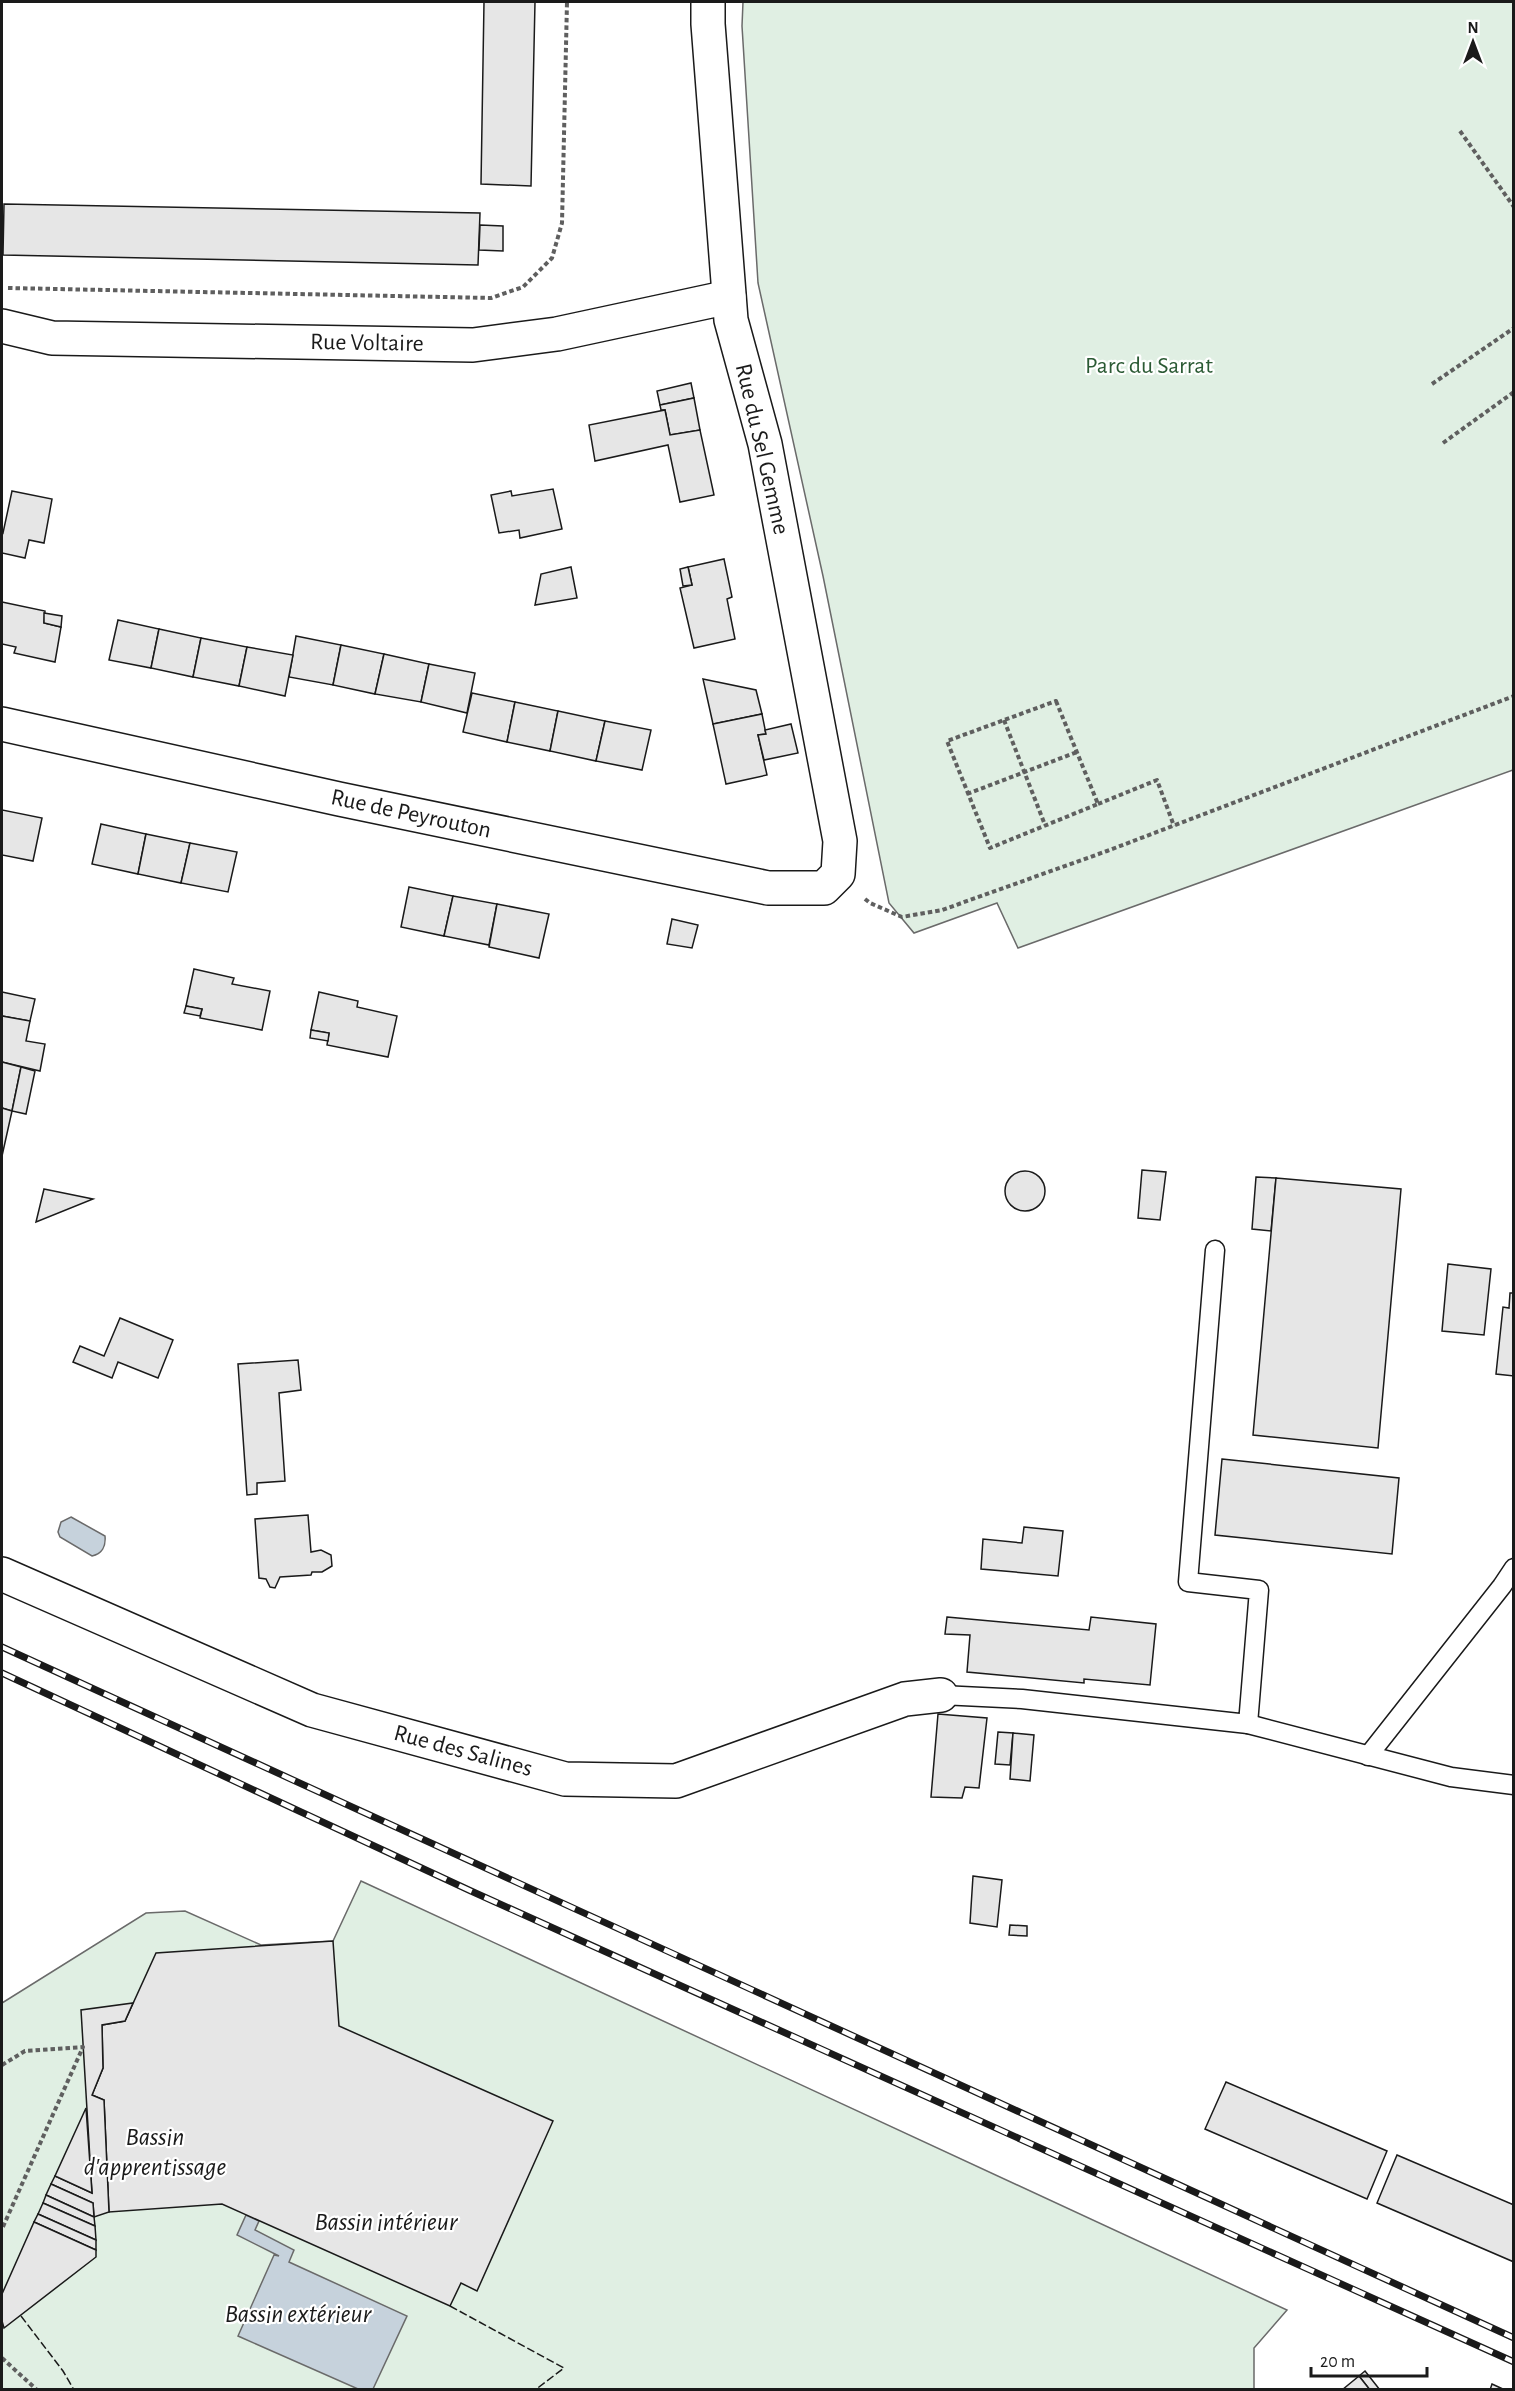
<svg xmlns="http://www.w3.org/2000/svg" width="1515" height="2391" viewBox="0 0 1515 2391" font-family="'Alegreya Sans',sans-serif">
	<rect width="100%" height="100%" fill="#fff"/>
	<g fill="#e0efe3" stroke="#6a6a6a" stroke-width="1.5">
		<polygon points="743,2 1513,2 1513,770 1018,948 997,903 914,933 889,903 823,576 758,283 742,26"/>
		<polygon points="361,1881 1287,2310 1254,2348 1254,2389 2,2390 2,2003 146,1913 185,1911 261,1945 333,1941"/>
	</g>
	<g fill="#c6d2dc" stroke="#6a6a6a" stroke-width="1.5">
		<path d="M71,1517L105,1536C106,1546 102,1554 92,1556L60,1537L58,1532L61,1522Z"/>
		<polygon points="246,2215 259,2221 255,2230 294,2250 289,2262 407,2316 373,2389 358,2389 238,2336 274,2255 279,2256 237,2235"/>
	</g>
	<g fill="#e6e6e6" stroke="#1a1a1a" stroke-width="1.5">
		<polygon points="484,2 535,2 531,186 481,184"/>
		<polygon points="4,204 480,213 478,265 3,255"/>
		<polygon points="480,225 503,226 503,251 479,250"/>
		<polygon points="691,383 694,398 660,405 657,391"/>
		<polygon points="694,398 700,430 670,435 665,410 661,410 660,405"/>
		<polygon points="665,410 670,435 700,430 714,495 680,502 668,445 595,461 589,425"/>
		<polygon points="553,489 562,529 520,538 519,530 499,533 491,495 511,491 512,496"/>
		<polygon points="12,491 52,499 44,543 29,540 25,558 2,553 2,532 3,533"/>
		<polygon points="724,559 732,597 727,599 735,639 694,648 680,588 692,585 688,567"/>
		<polygon points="571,567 577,598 535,605 541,574"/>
		<polygon points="688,567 692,585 683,586 680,569"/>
		<polygon points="2,602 45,611 44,623 61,627 55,662 14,653 16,647 2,644"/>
		<polygon points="44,613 62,616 61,627 44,623"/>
		<polygon points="118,620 159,629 151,668 109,660"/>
		<polygon points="159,629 201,638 193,677 151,668"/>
		<polygon points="296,636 341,645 333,685 289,677"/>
		<polygon points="201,638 247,647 239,686 193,677"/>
		<polygon points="341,645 384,654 375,694 333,685"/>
		<polygon points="247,647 293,655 285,696 239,686"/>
		<polygon points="384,654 429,664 421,702 375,694"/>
		<polygon points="429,664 475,673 467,713 421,702"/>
		<polygon points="703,679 756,690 762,714 713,724"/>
		<polygon points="472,693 515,702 507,742 463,732"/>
		<polygon points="515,702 558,711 550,751 507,742"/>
		<polygon points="558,711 605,721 596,761 550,751"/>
		<polygon points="762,714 766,734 758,735 767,775 726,784 713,724"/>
		<polygon points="605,721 651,730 642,770 596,761"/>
		<polygon points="791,724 798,753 764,760 758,735 766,734 765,730"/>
		<polygon points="2,804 2,810 42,818 33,861 2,855"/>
		<polygon points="101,824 146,834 138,874 92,864"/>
		<polygon points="146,834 190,843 181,883 138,874"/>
		<polygon points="190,843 237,852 228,892 181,883"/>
		<polygon points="409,887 453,896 444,936 401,927"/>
		<polygon points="453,896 497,904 489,945 444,936"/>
		<polygon points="497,904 549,914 539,958 489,947"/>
		<polygon points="672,919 698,925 692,948 667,944"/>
		<polygon points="194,969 234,978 232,984 270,991 262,1030 200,1018 202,1009 186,1006"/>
		<polygon points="2,992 35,999 30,1021 2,1016"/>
		<polygon points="319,992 358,1001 357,1007 397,1016 388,1057 327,1045 329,1033 311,1030"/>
		<polygon points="186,1006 202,1009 200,1016 184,1013"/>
		<polygon points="2,1016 30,1021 26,1041 45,1044 40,1071 2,1062"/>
		<polygon points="311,1030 329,1033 328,1041 310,1038"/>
		<polygon points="2,1062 21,1067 12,1111 2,1108"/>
		<polygon points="21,1067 35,1071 26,1114 12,1111"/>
		<polygon points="2,1108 12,1111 2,1156"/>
		<polygon points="1142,1170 1166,1172 1160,1220 1138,1218"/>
		<circle cx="1025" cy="1191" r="20"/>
		<polygon points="1256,1177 1276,1178 1271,1231 1252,1229"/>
		<polygon points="1276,1178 1401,1189 1378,1448 1253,1435"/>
		<polygon points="44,1189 93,1199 36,1222"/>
		<polygon points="1448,1264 1491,1269 1484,1335 1442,1331"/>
		<polygon points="1510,1293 1514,1293 1514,1376 1496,1374 1503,1307 1509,1308"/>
		<polygon points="120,1318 173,1340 158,1378 118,1362 112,1378 73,1362 80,1346 104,1356"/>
		<polygon points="298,1360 301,1390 279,1393 285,1481 257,1483 257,1494 247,1495 238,1364"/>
		<polygon points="1222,1459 1399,1478 1392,1554 1215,1535"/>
		<polygon points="308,1515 311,1552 321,1550 331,1555 332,1566 322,1572 312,1572 311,1575 280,1577 275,1588 270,1587 266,1579 259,1578 255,1519"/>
		<polygon points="1024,1527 1063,1531 1058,1576 981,1569 983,1539 1022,1543"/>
		<polygon points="947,1617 1089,1630 1091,1617 1156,1624 1150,1685 1084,1679 1084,1683 967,1672 970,1635 945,1634"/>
		<polygon points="938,1714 987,1718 979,1788 965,1787 962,1798 931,1797"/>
		<polygon points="998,1732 1013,1733 1010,1765 995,1764"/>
		<polygon points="1013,1733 1034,1735 1030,1781 1010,1779"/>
		<polygon points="973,1876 1002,1880 997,1927 970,1923"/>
		<polygon points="1010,1925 1027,1926 1027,1936 1009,1935"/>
		<polygon points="333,1941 339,2026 553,2121 477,2291 461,2283 450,2306 222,2204 109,2212 104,2100 92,2095 103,2068 102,2025 125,2021 156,1953"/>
		<polygon points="133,2003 125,2021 102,2025 103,2068 92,2095 104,2100 109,2212 94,2217 93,2203 51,2184 55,2176 92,2193 81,2010"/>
		<polygon points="1226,2082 1387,2151 1367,2199 1205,2129"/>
		<polygon points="86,2108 92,2193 55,2176"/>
		<polygon points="1397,2155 1514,2205 1514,2262 1377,2203"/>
		<polygon points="51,2184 93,2203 94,2217 46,2195"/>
		<polygon points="46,2195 94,2217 95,2226 43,2203"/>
		<polygon points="43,2203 95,2226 96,2240 38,2214"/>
		<polygon points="38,2214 96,2240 96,2250 34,2222"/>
		<polygon points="34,2222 96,2250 96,2257 4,2328 2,2321 2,2294"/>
		<polygon points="1365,2371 1380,2390 1370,2390 1359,2376"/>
		<polygon points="1359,2376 1370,2390 1342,2390"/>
		<polygon points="1492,2384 1505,2390 1490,2390"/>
	</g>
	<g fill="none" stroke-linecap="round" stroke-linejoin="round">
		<g stroke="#1a1a1a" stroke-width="21">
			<g id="lane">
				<polyline points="941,1695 1022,1699 1248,1724 1259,1590 1188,1582 1215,1250"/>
				<polyline points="1248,1724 1451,1777 1514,1785"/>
				<polyline points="1368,1756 1502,1586 1514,1568"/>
			</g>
		</g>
		<g stroke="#1a1a1a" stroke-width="36">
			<g id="street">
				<polyline points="2,326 52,338 473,345 557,334 729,297"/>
				<polyline points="2,724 339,799 768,888 824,888 838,874 840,841 765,444 731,320 708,24 708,2"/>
				<polyline points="2,1574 312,1710 565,1779 676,1781 905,1699 941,1695"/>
			</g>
		</g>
		<g stroke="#5f5f5f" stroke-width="4" stroke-dasharray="4.5 3" stroke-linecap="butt">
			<polyline points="1460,131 1514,207"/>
			<polyline points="8,288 491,298 523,287 552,258 562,223 567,2"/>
			<polyline points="1432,384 1514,328"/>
			<polyline points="1443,443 1514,392"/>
			<polygon points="1056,701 1098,804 990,848 947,741"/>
			<polyline points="1004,720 1045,825"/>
			<polyline points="967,794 1077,752"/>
			<polyline points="1098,804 1157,780 1174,826"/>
			<polyline points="865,899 870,903 902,917 942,910 1107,851 1514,696"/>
			<polyline points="2,2065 25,2051 83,2047 2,2229"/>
			<polyline points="2,2358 37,2390"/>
		</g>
		<use href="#lane" stroke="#fff" stroke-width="18"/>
		<use href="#street" stroke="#fff" stroke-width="33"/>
		<g stroke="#1a1a1a" stroke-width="7">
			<g id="rail">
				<polyline points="2,1647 1514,2338"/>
				<polyline points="2,1673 471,1891 1514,2362"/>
			</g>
		</g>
		<use href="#rail" stroke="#fff" stroke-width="4.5" stroke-dasharray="14" stroke-linecap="butt"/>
		<g stroke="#1a1a1a" stroke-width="1.5" stroke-dasharray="8 3" stroke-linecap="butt">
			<polyline points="450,2306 564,2368 535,2390"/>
			<polyline points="21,2316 63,2371 74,2390"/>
		</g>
	</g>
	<g text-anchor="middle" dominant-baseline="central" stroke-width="4.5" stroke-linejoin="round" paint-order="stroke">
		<g font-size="24" fill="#1a1a1a" stroke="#fff">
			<text transform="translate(367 343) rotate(1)">Rue Voltaire</text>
			<text transform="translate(762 449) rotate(77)">Rue du Sel Gemme</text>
			<text transform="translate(411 814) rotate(12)">Rue de Peyrouton</text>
			<text transform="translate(463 1751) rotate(15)">Rue des Salines</text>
		</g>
		<g font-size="24" fill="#2b5a34" stroke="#fff">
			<text x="1149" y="366">Parc du Sarrat</text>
		</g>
		<g font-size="26" font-style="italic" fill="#1a1a1a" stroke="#fff">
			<text x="155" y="2137">Bassin<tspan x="155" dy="30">d'apprentissage</tspan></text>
			<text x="386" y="2222">Bassin intérieur</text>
			<text x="298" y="2314">Bassin extérieur</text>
		</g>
	</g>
	<rect width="1515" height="2391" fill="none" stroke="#1a1a1a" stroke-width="6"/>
	<g transform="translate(1473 42)" stroke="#ffffff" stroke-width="4.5" paint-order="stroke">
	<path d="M0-4.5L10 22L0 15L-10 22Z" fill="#1a1a1a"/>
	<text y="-9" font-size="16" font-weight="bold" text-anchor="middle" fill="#1a1a1a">N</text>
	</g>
	<path d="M1311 2367v9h116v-9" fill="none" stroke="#1a1a1a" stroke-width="3"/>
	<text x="1320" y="2367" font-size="18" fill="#1a1a1a" stroke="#ffffff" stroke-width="4.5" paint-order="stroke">20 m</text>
</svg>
